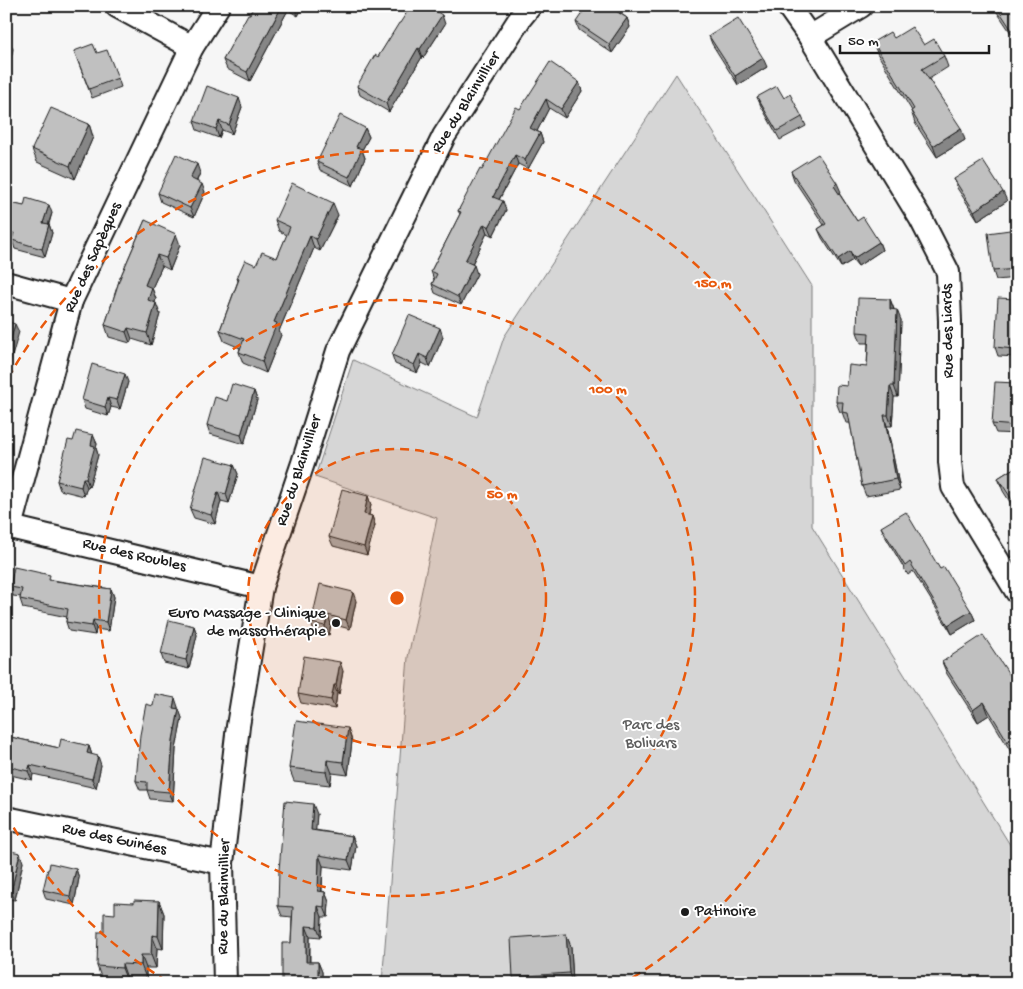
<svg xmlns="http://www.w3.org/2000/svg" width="1023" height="989" viewBox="0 0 1023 989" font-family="'Gochi Hand',sans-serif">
	<rect width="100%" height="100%" fill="#f6f6f6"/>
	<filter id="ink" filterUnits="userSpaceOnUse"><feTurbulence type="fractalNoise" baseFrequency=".02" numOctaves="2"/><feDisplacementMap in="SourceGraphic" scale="10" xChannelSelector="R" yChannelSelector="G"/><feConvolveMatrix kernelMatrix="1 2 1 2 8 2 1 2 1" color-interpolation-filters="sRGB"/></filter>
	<g filter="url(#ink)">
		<polygon fill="#d6d6d6" stroke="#797979" points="676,74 812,286 812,526 1017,856 1017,983 382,983 408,657 437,518 315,477 353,360 477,417 504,337"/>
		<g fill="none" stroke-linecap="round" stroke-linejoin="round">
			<g stroke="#1c1c1c" stroke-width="26">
				<g id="street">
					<polyline points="117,6 192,47"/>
					<polyline points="788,6 810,37 921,219 948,272 950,321 950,462 953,487 1017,592"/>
					<polyline points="810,37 861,6"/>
					<polyline points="6,283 71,301"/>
					<polyline points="6,527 10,527 261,587"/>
					<polyline points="10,527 71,301 192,47 218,6"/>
					<polyline points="6,818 222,863"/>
					<polyline points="225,983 222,863 238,726 261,587 303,463 338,351 444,136 521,17 530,6"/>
				</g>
			</g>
			<use href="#street" stroke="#fff" stroke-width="22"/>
		</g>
		<g fill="#a5a5a5" stroke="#1c1c1c">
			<polygon points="254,6 303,6 298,16 288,10 250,81 227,69 223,60"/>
			<polygon points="993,6 1017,6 1017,42"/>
			<polygon points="623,8 620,13 627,18 630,27 612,53 579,30 576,22"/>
			<polygon points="400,23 445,24 423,58 422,57 389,112 360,95 357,86 378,57"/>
			<polygon points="709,36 767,67 738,85 712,44"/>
			<polygon points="894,38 924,45 944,56 948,67 929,79 965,140 937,157 915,123 911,111 912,111 877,53 873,42"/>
			<polygon points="74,51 97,53 118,78 121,87 92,98"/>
			<polygon points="579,82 582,91 565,118 549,108 537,131 540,133 543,142 528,169 518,164 499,200 506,210 493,236 487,233 472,264 477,274 461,305 435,293 432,284 434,280 431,271 460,214 458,211 520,109"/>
			<polygon points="757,97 784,98 802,117 806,126 780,140 761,106"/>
			<polygon points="242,107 232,134 222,130 219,138 197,130 194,121"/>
			<polygon points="89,124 93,137 75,179 37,162 32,149"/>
			<polygon points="365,128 369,137 362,150 365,158 353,186 320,170 317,162"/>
			<polygon points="791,171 841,192 839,193 857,221 879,242 882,250 858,266 853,260 841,267 822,238 818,229 824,225 794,180"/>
			<polygon points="200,173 197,181 205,192 194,217 161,202 158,193"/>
			<polygon points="954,179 1007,201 978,220 957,188"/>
			<polygon points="6,202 52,213 49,224 52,233 45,257 15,249 12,240 6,238"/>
			<polygon points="338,215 320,251 314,248 279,331 281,335 266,373 243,363 239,352 240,348 224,341 220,330 238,281 237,278 256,265 277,258 287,235 279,231 275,220"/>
			<polygon points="145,220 180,245 170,270 162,266 152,288 156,299 155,302 160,314 151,345 132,339 130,343 109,337 105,325 120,278"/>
			<polygon points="1017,229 1017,278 996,280 993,271"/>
			<polygon points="890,299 894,309 901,320 898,397 894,397 892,426 887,426 900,490 866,496 862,486 850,423 846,423 842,412 840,412 836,402 847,386 867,367 868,343 861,343 857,332"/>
			<polygon points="1017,299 1017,357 998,356 995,347"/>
			<polygon points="443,337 430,367 422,363 417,373 395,364 392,355"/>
			<polygon points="128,382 120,409 111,407 108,416 85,409 82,400"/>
			<polygon points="1017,383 1017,434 996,433 992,424"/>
			<polygon points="254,391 257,400 244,444 210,434 207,425 227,401"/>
			<polygon points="93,435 97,444 96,448 98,455 89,487 87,487 84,496 60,490 57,481 73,441"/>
			<polygon points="234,465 238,474 229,503 221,501 215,524 194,518 190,509"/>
			<polygon points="1017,466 1017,513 1003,491 998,478"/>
			<polygon points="368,496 371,505 369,515 372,516 375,525 367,555 333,546 329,537"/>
			<polygon points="881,527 940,569 971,611 975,620 952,634 913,571 908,575 885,536"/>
			<polygon points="52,580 111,589 114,597 109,631 96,629 95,635 69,631 66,622 67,617 23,608 20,599 21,597 13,596 10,587"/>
			<polygon points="356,601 350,629 331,624 329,635 314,632 311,623"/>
			<polygon points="194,626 197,635 189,669 164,663 161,654"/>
			<polygon points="942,662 1017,686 1017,762 989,715 978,722 947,674"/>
			<polygon points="343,671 339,694 337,693 335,709 301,703 298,694"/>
			<polygon points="153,706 178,707 178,709 182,718 176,749 173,801 150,799 147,790 140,790 136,781"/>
			<polygon points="348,728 352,741 348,775 332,773 330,785 294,781 289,768"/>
			<polygon points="6,736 59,748 89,746 92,755 101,765 96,788 33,774 32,780 6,774"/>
			<polygon points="317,814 315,830 352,836 356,846 352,870 323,866 322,891 325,892 329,902 328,917 322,917 321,937 310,936 310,962 318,962 322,972 322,983 282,983 291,943 292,917 282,916 278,906"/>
			<polygon points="6,850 23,862 15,900 6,899"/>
			<polygon points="76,869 79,878 74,905 46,899 43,890"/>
			<polygon points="159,901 164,914 163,949 157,948 156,968 146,968 146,978 127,978 127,981 102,980 97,966 104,932 115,914 134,903"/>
			<polygon points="566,934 571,947 573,983 516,983 513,977"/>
		</g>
		<g fill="#868686" stroke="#1c1c1c">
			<polygon points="282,6 287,6 288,10 250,81 247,72"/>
			<polygon points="295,6 303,6 298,16 294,7"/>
			<polygon points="615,6 623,6 623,8 617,18 613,9"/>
			<polygon points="442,15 445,24 423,58 420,49"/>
			<polygon points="627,18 630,27 612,53 609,44"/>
			<polygon points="9,40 13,49 6,80 6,56"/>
			<polygon points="418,48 422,57 389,112 386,103"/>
			<polygon points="763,58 767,67 738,85 735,76"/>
			<polygon points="579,82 582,91 565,118 561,109"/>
			<polygon points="239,98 242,107 232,134 229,125"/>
			<polygon points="546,99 549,108 534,137 530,128"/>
			<polygon points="219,121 222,130 219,138 216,129"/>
			<polygon points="89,124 93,137 75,179 70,166"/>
			<polygon points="365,128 369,137 362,150 365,158 353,186 349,177 356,147"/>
			<polygon points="961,128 965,140 937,157 933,146"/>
			<polygon points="540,133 543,142 528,169 525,160"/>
			<polygon points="515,155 518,164 496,205 493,197"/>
			<polygon points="197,164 200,173 194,187 190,178"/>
			<polygon points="837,183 841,192 837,195 834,186"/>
			<polygon points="202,184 205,192 194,217 190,208"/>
			<polygon points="1003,192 1007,201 978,220 974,211"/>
			<polygon points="503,201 506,210 493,236 489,227"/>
			<polygon points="333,203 338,215 320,251 316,239"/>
			<polygon points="49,205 52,213 46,231 43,223"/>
			<polygon points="49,224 52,233 45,257 42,249"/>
			<polygon points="484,224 487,233 469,270 465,261"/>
			<polygon points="176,234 180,245 170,270 166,258"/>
			<polygon points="310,236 314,248 279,331 281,335 266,373 262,361 274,322"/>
			<polygon points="879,242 882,250 858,266 854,258"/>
			<polygon points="850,251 853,260 841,267 838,259"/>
			<polygon points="157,255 162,266 152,288 156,299 152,312 148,300 145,285"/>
			<polygon points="474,265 477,274 461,305 458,297"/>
			<polygon points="890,299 894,310 890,309"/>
			<polygon points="156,303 160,314 151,345 147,333"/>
			<polygon points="897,310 901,320 898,397 894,386"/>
			<polygon points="15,324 19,332 9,367 6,360 6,356"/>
			<polygon points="128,328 132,339 130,343 126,332"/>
			<polygon points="440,328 443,337 430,367 427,358"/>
			<polygon points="1015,343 1017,349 1017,355 1014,349"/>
			<polygon points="419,354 422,363 417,373 414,365"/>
			<polygon points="125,374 128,382 120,409 117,400"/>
			<polygon points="890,386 894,397 892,426 888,415"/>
			<polygon points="254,391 257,400 244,444 241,435"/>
			<polygon points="108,398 111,407 108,416 105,407"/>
			<polygon points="884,415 887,426 900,490 896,479"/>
			<polygon points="93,435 97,444 96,448 98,455 89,487 86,478 91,445"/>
			<polygon points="234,465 238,474 229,503 226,494"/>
			<polygon points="83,478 87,487 84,496 81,487"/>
			<polygon points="218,492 221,501 215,524 211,515"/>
			<polygon points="368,496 371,505 367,523 364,514"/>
			<polygon points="372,516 375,525 367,555 364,547"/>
			<polygon points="111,589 114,597 109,631 106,622"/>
			<polygon points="353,592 356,601 350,629 346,620"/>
			<polygon points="971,611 975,620 952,634 948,625"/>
			<polygon points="328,615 331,624 329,635 325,626"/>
			<polygon points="93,620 96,629 95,635 92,626"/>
			<polygon points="194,626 197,635 189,669 186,660"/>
			<polygon points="340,662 343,671 339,694 336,685"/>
			<polygon points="334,685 337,693 335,709 331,700"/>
			<polygon points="175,698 178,707 177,717 173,708"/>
			<polygon points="984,702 989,715 978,722 973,710"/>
			<polygon points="179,709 182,718 176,749 173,801 169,792 173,740"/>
			<polygon points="348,728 352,741 348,775 343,762"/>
			<polygon points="89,746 92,755 87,753"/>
			<polygon points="98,756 101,765 96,788 92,779"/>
			<polygon points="327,760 332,773 330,785 326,772"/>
			<polygon points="30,765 33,774 32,780 28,771"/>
			<polygon points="313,804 317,814 315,840 311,830"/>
			<polygon points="352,836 356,846 352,870 348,860"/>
			<polygon points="20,853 23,862 15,900 11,892"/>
			<polygon points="319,855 323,866 321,901 318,891"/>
			<polygon points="76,869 79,878 74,905 70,896"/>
			<polygon points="325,892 329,902 328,917 324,907"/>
			<polygon points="159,901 164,914 163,949 158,936"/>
			<polygon points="318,906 322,917 321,937 317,927"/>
			<polygon points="306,926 310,936 309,972 306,962"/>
			<polygon points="566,934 571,947 573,983 572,983 569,973"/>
			<polygon points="152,935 157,948 156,968 151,955"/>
			<polygon points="141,955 146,968 146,978 141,965"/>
			<polygon points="318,962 322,972 322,983 318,983"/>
			<polygon points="122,964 127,978 127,981 122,968"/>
		</g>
		<g fill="#c0c0c0" stroke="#1c1c1c">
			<polygon points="254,6 282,6 247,72 223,60 248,14 250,14"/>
			<polygon points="411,6 428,6 442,15 420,49 418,48 386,103 357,86 375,55 378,57 399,23 400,23"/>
			<polygon points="587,6 615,6 613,9 627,18 609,44 576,22"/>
			<polygon points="996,6 1017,6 1017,38"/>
			<polygon points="738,18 763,58 735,76 709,36"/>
			<polygon points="912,27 924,45 934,39 944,56 922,69 961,128 933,146 911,111 914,109 873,42 890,32 894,38"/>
			<polygon points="6,39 9,40 6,56"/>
			<polygon points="93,44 97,53 107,50 118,78 89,89 74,51"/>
			<polygon points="550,62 579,82 561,109 546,99 530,128 540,133 525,160 515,155 493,197 503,201 489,227 484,224 465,261 474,265 458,297 432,284 437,274 431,271 461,212 458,211 480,169 482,170 516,107 520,109"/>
			<polygon points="207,86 239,98 229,125 219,121 216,129 194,121"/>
			<polygon points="777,86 784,98 790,94 802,117 777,131 757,97"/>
			<polygon points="51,108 89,124 70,166 32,149"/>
			<polygon points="340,115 365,128 356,147 362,149 349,177 317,162"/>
			<polygon points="176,154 197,164 190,178 202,184 190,208 158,193"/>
			<polygon points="818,154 837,183 834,186 857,221 863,217 879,242 854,258 850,251 838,259 818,229 826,224 791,171"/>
			<polygon points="983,161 1003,192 974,211 954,179"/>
			<polygon points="292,183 333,203 316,239 310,236 274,322 277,323 262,361 239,352 244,339 220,330 239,279 237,278 245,260 256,265 262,252 277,258 290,227 275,220"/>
			<polygon points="26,198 49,205 43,223 49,224 42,249 12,240 14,233 6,231 6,202 24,206"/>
			<polygon points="145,220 176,234 166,258 157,255 145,285 152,288 148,300 156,303 147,333 128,328 126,332 105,325 120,278"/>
			<polygon points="1017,229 1017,269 993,271 988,233"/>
			<polygon points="858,298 890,299 890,309 897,310 894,386 890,386 888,415 884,415 896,479 862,486 848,413 842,412 843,402 836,402 837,385 847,386 849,365 867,367 869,333 857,332"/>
			<polygon points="998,298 1017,299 1017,343 1015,343 1014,349 995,347"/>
			<polygon points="409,315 440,328 427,358 419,354 414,365 392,355"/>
			<polygon points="6,321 15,324 6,356"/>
			<polygon points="92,364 125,374 117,400 108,398 105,407 82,400"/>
			<polygon points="995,382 1017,383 1017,426 992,424"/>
			<polygon points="232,384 254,391 241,435 207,425 215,397 227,401"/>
			<polygon points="76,431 93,435 91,445 95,446 86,478 83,478 81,487 57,481 68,440 73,441"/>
			<polygon points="205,457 234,465 226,494 218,492 211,515 190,509"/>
			<polygon points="1017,466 1017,507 998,478"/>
			<polygon points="342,489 368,496 364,514 372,516 364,547 329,537"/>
			<polygon points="906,512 940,569 944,567 971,611 948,625 910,562 905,566 881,527"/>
			<polygon points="14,567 50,575 49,580 111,589 106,622 93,620 92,626 66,622 68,609 20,599 22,589 10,587"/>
			<polygon points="320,584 353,592 346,620 328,615 325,626 311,623"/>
			<polygon points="169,620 194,626 186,660 161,654"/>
			<polygon points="983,635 1017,686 1017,757 984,702 973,710 942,662"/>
			<polygon points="304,656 340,662 336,685 334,685 331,700 298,694"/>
			<polygon points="155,694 175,698 173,708 179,709 173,740 169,792 147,790 147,782 136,781 140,735 146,704 153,706"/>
			<polygon points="296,721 348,728 343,762 327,760 326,772 289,768"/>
			<polygon points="6,736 59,748 61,739 89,746 87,753 98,756 92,779 30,765 28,771 6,766"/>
			<polygon points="285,801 313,804 311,830 352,836 348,860 319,855 318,891 325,892 324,907 318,906 317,927 306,926 306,962 318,962 318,983 282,983 282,943 291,943 293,907 278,906 279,870"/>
			<polygon points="6,850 20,853 11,892 6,890"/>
			<polygon points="50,863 76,869 70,896 43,890 48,869 49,869"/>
			<polygon points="134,900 159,901 158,936 152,935 151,955 141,955 141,965 122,964 122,968 97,966 98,932 104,932 104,913 115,914 115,902 134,903"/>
			<polygon points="566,934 569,973 513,977 511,938"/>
		</g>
	</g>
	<circle cx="397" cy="598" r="149" fill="#e8590c" fill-opacity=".12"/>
	<g fill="none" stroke="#e8590c" stroke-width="2.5" stroke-dasharray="9 6">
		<circle cx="397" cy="598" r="149"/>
		<circle cx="397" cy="598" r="298"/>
		<path d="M167 981A447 447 0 0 1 8 818M8 378A447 447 0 1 1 627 981"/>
	</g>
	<g fill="#1c1c1c" stroke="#fff" stroke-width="2">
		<circle cx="336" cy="623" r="5"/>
		<circle cx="685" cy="912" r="5"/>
	</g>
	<g text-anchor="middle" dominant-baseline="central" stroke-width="4" stroke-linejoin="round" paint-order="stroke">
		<g font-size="16" fill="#1c1c1c" stroke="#fff">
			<text transform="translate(467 103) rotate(-58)">Rue du Blainvillier</text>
			<text transform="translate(94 258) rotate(-66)">Rue des Sapèques</text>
			<text transform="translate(949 331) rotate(-91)">Rue des Liards</text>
			<text transform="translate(300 471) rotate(-72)">Rue du Blainvillier</text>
			<text transform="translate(134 556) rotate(13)">Rue des Roubles</text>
			<text transform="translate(114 840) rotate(12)">Rue des Guinées</text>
			<text transform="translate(225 897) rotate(-89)">Rue du Blainvillier</text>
		</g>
		<g font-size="16" fill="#1c1c1c" stroke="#fff" text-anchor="end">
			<text x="326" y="614">Euro Massage - Clinique<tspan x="326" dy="18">de massothérapie</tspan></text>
			<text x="695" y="912" text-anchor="start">Patinoire</text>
		</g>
		<g font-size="16" fill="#5d5d5d" stroke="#fff">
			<text x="651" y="726">Parc des<tspan x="651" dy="18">Bolivars</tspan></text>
		</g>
	</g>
	<circle cx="397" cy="598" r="8" fill="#e8590c" stroke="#fff" stroke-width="2.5"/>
	<g font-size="15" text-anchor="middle" font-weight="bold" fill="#e8590c" stroke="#fff" stroke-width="4" stroke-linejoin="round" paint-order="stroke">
		<text x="713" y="287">150 m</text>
		<text x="608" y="393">100 m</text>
		<text x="502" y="498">50 m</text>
	</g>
	<rect width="1023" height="989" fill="none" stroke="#fff" stroke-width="25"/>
	<rect x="12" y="12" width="998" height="964" fill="none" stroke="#1c1c1c" stroke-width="2" filter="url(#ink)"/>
	<path d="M840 45v8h149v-8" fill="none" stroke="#1c1c1c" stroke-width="2.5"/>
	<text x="848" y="45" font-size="15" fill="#1c1c1c" stroke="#ffffff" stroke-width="4" paint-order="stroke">50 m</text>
</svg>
